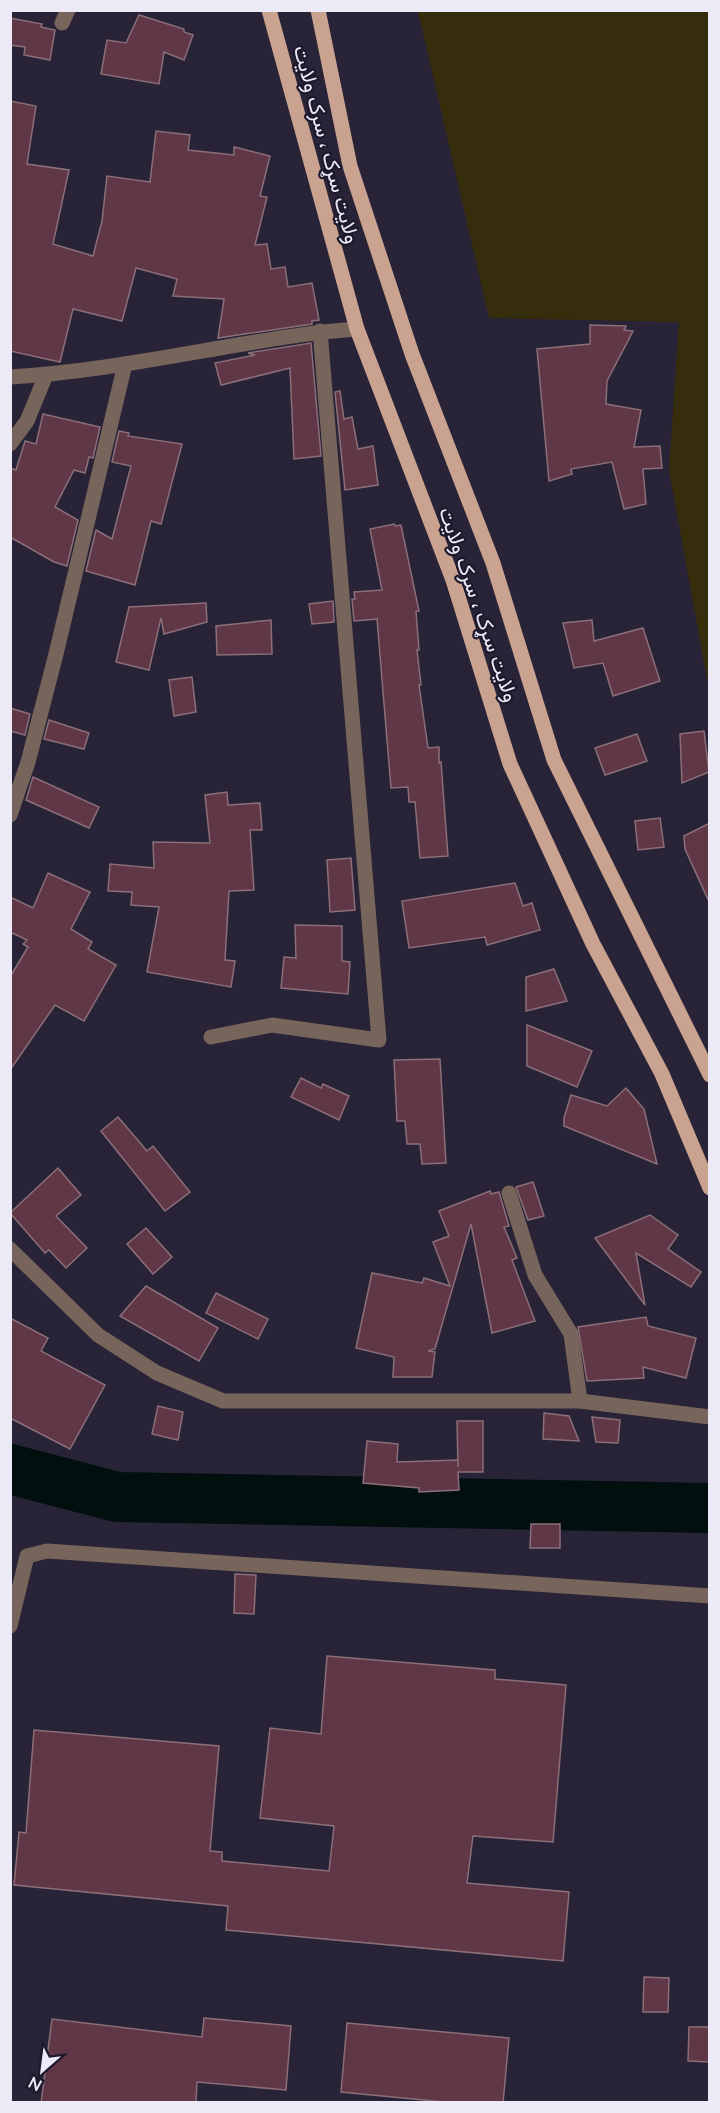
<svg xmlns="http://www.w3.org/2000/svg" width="720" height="2113" viewBox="0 0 720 2113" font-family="Lato,Vazirmatn,sans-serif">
	<rect width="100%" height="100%" fill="#282337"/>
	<polygon fill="#362d0c" points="418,11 709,11 709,690 669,470 679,322 489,318"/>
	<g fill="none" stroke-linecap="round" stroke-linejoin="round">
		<polyline stroke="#010f0f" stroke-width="50" points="10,1469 117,1497 710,1508"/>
	</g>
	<g fill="#603746" stroke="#8b6f78" stroke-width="1.5">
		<polygon points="139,15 184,29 184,32 193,35 184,60 164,52 159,84 101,74 107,40 126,43"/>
		<polygon points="10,18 42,24 41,27 55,30 50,60 24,55 25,47 10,45"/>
		<polygon points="10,101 36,106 27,164 69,170 53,244 93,256 102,221 107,176 150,182 156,131 190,135 188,150 234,155 234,147 270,156 260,196 267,197 255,245 267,244 271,269 285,267 288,287 312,283 319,320 312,321 312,324 218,338 224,299 173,296 177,279 136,268 122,321 73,309 60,362 10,351"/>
		<polygon points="590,325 626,326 624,330 633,331 607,381 606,404 641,410 634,447 660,446 662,468 643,469 646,504 624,509 612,462 571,469 572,474 549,481 537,349 590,344"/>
		<polygon points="311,343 321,456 294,459 290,368 221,385 215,363 255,355 248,353"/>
		<polygon points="340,391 344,419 352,417 358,449 373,446 378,485 345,490 335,392"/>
		<polygon points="43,414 100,427 93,458 89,457 85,473 74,470 55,507 78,520 67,566 54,562 10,537 10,468 16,470 25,441 36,444"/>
		<polygon points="119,431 129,433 128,436 182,444 161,524 151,521 135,585 86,571 96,530 112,539 131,466 112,462"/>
		<polygon points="394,524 395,526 401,525 419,611 416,611 419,650 417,650 421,685 419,685 428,748 439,747 439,763 441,762 448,856 420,858 415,802 409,802 408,787 391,788 377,619 354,621 352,599 355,599 354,592 382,590 370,529"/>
		<polygon points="333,601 334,622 312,624 309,604"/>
		<polygon points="206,603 207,622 164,634 161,618 149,670 116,662 129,607"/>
		<polygon points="271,620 272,654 217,655 216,626"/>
		<polygon points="592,620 594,641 643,628 660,681 613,696 603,663 574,668 563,623"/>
		<polygon points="192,677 196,712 174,716 169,680"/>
		<polygon points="10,708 30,714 25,735 10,731"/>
		<polygon points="49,720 89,733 84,749 44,739"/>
		<polygon points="704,731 709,772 682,783 680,734"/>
		<polygon points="637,734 647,761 605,775 595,748"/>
		<polygon points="33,777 99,807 89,828 26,800"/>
		<polygon points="227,792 228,805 260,803 262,830 250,830 254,890 229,891 225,960 235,961 231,987 147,972 159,907 131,905 132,892 108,891 110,864 154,868 153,842 210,843 205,795"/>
		<polygon points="660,818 664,847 638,850 635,821"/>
		<polygon points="710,823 710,904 685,849 684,836"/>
		<polygon points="351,858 355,910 330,912 327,860"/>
		<polygon points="48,873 90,892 71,929 92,942 88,949 116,965 84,1021 55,1005 10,1070 10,977 28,947 23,944 27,940 10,932 10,897 33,908"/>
		<polygon points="515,883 523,906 532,903 540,930 487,945 485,937 409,948 402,901"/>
		<polygon points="295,925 342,926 342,961 350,962 348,994 281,988 284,957 296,958"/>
		<polygon points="554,969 567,1001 526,1011 526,977"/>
		<polygon points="527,1025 592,1051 577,1087 527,1066"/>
		<polygon points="440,1059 446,1163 422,1164 420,1144 407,1144 405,1121 397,1121 394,1060"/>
		<polygon points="301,1078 321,1088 323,1084 349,1096 339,1120 291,1097"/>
		<polygon points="626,1088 644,1109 657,1164 564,1126 564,1118 571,1095 607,1106"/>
		<polygon points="118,1117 147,1151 153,1146 190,1192 165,1211 101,1131"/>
		<polygon points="58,1168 81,1195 56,1216 87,1248 66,1268 49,1250 45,1253 10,1213"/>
		<polygon points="533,1182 544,1216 528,1220 516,1187"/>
		<polygon points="490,1191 491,1194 499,1192 509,1226 504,1227 517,1258 512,1260 535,1321 492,1333 471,1224 435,1349 428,1351 435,1352 432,1377 393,1377 394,1357 356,1348 372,1273 422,1283 424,1278 450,1286 433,1242 449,1236 439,1211"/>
		<polygon points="650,1215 678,1235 668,1249 701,1272 691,1287 636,1253 645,1305 595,1238"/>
		<polygon points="146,1228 172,1257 153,1274 127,1244"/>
		<polygon points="146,1286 218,1328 199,1361 120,1316"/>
		<polygon points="216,1293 268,1319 258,1339 206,1313"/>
		<polygon points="646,1317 648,1326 696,1338 686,1378 643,1367 644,1378 587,1381 578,1327"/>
		<polygon points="10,1318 48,1338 41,1351 105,1385 70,1449 10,1418"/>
		<polygon points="158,1406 183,1412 178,1440 152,1434"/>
		<polygon points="544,1413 569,1416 579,1441 543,1439"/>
		<polygon points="592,1417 620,1420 618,1443 596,1442"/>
		<polygon points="457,1421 483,1421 483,1472 458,1472 459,1490 419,1492 419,1488 363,1483 367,1441 398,1444 397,1462 458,1460 458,1467"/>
		<polygon points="531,1524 560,1524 560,1548 530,1548"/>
		<polygon points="235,1574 256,1575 254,1614 234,1613"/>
		<polygon points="327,1656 495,1670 495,1679 566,1685 553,1842 473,1836 467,1883 569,1892 563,1961 226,1930 228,1906 14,1885 19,1832 26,1833 34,1730 219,1746 210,1851 222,1852 222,1861 329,1871 334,1826 260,1818 270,1728 321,1734"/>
		<polygon points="644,1977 669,1978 668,2012 643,2012"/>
		<polygon points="204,2018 291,2026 286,2090 197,2082 196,2103 41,2103 52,2019 202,2037"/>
		<polygon points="347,2023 509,2038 503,2103 455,2103 341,2092"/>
		<polygon points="689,2027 710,2027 710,2062 688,2061"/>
	</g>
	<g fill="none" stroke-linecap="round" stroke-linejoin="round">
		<g stroke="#77655c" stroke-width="15">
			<polyline points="62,23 68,10"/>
			<path d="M10,377C81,373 151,360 220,348C266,340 311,332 357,329"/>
			<polyline points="10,444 27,421 46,375"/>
			<polyline points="10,815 28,762 56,654 125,364"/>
			<polyline points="211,1037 272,1025 379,1040 320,331"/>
			<polyline points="509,1193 535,1275 571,1334 580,1401"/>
			<polyline points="10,1249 98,1335 157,1373 223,1401 580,1401 710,1417"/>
			<polyline points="10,1626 27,1556 47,1551 710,1596"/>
		</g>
		<g stroke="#c9a290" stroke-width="15">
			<polyline points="269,10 357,329 453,580 510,764 593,944 662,1074 710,1188"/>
			<polyline points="318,10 350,166 412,354 493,563 554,760 710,1075"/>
		</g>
	</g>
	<g text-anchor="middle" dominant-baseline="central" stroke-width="4.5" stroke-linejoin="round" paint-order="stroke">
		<g font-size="21" fill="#edeaf8" stroke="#1e192c">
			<text transform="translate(328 144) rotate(75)">ولایت سړک ، سرک ولایت</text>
			<text transform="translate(480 604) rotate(71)">ولایت سړک ، سرک ولایت</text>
		</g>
	</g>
	<rect width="720" height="2113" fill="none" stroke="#edeaf8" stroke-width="24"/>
	<g transform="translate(42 2071) rotate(208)" stroke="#1e192c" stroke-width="4.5" paint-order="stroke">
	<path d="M0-4.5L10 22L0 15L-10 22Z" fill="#edeaf8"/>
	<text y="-9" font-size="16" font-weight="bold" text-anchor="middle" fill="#edeaf8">N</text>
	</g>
</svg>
